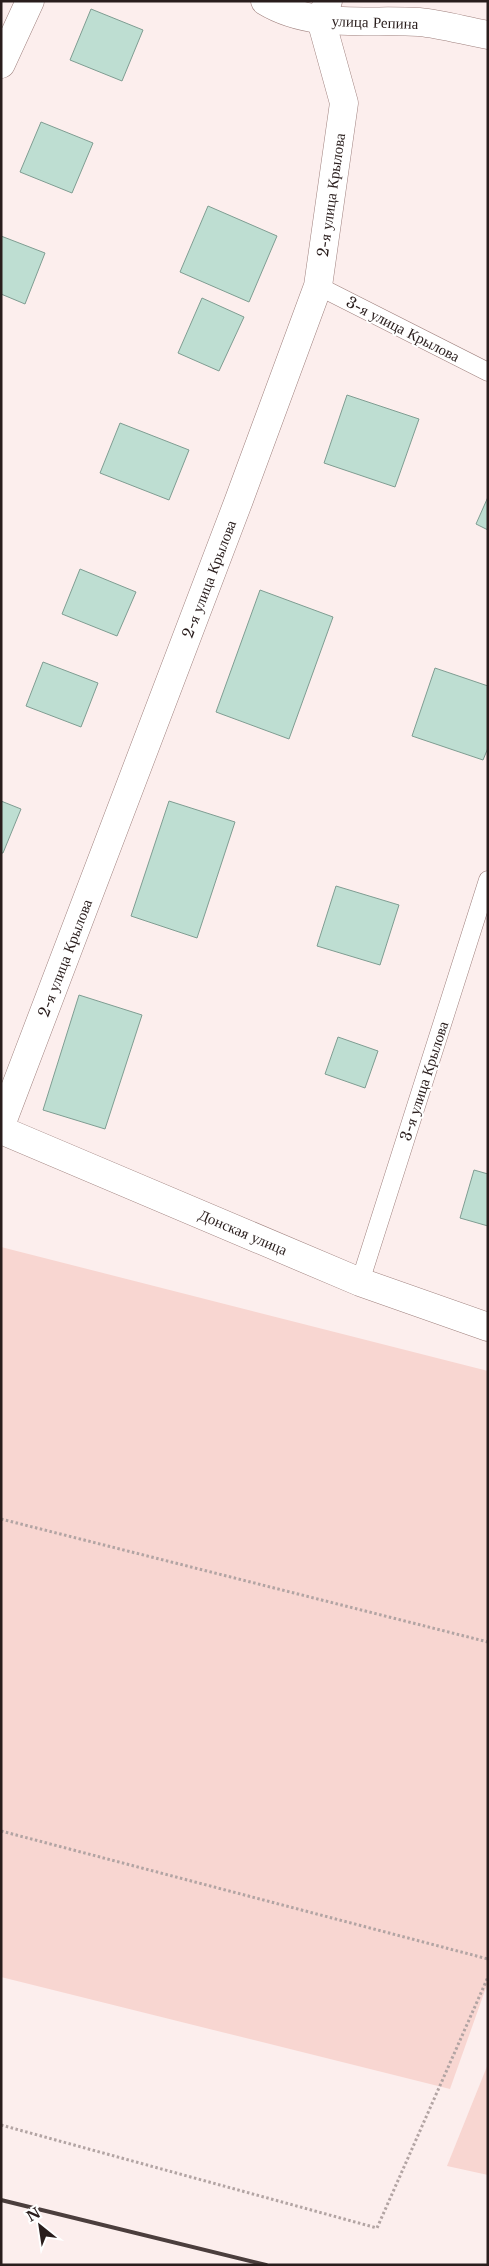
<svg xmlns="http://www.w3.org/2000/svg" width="489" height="2266" viewBox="0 0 489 2266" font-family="'Libre Baskerville',serif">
	<rect width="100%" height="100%" fill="#fceeed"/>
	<g fill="#f8d6d1">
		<polygon points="1,1247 488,1371 488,1982 450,2089 1,1977"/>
		<polygon points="488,2064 488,2175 447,2166"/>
	</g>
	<g fill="#beded2" stroke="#7f9d92">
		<polygon points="91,9 143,30 122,81 70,60"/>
		<polygon points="41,122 93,143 72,193 20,172"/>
		<polygon points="208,206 277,236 249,302 180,272"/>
		<polygon points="1,236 45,253 25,304 1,294"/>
		<polygon points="202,298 244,317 219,371 178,353"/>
		<polygon points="347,395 419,419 395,487 324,463"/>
		<polygon points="120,423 189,450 169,500 100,473"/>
		<polygon points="488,497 488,530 476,524"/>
		<polygon points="80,569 136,592 117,636 62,614"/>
		<polygon points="260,590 333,617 289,739 216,712"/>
		<polygon points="43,662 98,683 81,727 26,706"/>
		<polygon points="435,668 488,686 488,748 483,760 412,736"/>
		<polygon points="1,801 21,809 3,853 1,853"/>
		<polygon points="169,801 235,822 197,938 131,916"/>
		<polygon points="336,886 399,905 380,965 317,946"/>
		<polygon points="79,995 142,1015 105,1129 43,1110"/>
		<polygon points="338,1037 378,1051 365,1088 325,1074"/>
		<polygon points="474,1170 488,1174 488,1226 460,1218"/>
	</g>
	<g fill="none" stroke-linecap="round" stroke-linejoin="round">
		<g stroke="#9f817e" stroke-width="19">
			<g id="lane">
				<polyline points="318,286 488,372"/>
				<polyline points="360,1282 488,880"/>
			</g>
		</g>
		<g stroke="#9f817e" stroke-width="29">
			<g id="street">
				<path d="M265,1C311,29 368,19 419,22C442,24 465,31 488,35"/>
				<polyline points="1,64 30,1"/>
				<polyline points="1,1125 239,500 318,286 344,103 321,20 328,1"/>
				<polyline points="1,1130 360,1282 488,1327"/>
			</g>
		</g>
		<g stroke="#b2a4a3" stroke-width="3" stroke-dasharray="2.5 2.5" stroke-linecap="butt">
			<polyline points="1,1519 488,1642"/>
			<polyline points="1,1831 488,1959"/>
			<polyline points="1,2125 377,2228 488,1977"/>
		</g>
		<use href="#lane" stroke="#fff" stroke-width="18"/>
		<use href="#street" stroke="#fff" stroke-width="28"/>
		<polyline stroke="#4b3e3d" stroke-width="4" points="1,2200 266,2265"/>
	</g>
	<g text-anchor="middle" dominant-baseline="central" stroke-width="4" stroke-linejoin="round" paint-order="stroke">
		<g font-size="15" fill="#291d1c" stroke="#fff">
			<text transform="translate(375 22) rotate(2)">улица Репина</text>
			<text transform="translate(331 195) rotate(-82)">2-я улица Крылова</text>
			<text transform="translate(403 329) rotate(27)">3-я улица Крылова</text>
			<text transform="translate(209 579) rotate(-69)">2-я улица Крылова</text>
			<text transform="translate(65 958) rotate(-69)">2-я улица Крылова</text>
			<text transform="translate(424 1081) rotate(-72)">3-я улица Крылова</text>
			<text transform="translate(243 1232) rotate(23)">Донская улица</text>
		</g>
	</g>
	<rect width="489" height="2266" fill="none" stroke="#291d1c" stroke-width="5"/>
	<g transform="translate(40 2226) rotate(330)" stroke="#ffffff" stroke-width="4" paint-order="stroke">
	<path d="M0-4L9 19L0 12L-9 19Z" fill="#291d1c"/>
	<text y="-8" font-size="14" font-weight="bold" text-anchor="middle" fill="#291d1c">N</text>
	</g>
</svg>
